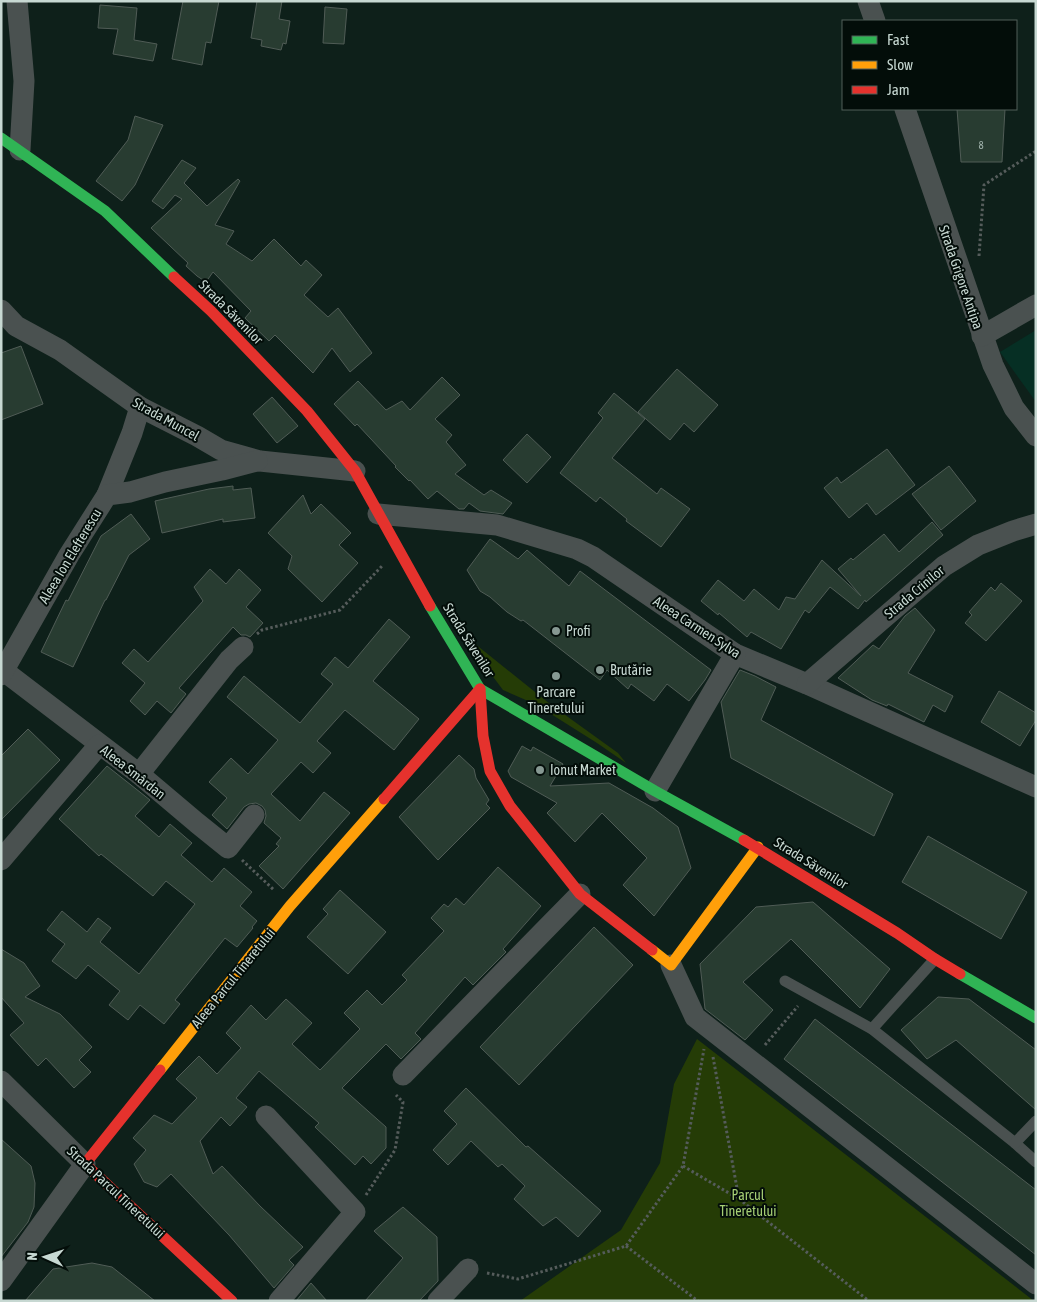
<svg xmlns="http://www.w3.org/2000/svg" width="1037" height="1302" viewBox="0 0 1037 1302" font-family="'Asap Condensed',sans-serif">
	<rect width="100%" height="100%" fill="#0e201a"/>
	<polygon fill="#062f24" points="1036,330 1036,402 1000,352"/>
	<g fill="#253c06">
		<polygon points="474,643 550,704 618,753 626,763 597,743 535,704 503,690 476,654"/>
		<polygon points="697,1039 1034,1301 520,1301 621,1230 660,1163 674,1084"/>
	</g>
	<g fill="#283c31" stroke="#505c56">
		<polygon points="183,1 219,1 211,43 206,42 202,65 172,59"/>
		<polygon points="257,1 282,1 279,19 290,21 286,44 283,43 281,50 261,46 262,40 251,38"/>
		<polygon points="100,5 137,8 134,40 157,44 153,61 113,54 118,29 98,28"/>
		<polygon points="325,7 347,9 344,44 323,43"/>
		<polygon points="957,109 1005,109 1002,162 961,162"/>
		<polygon points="135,116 163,125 135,185 122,201 96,181 128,140"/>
		<polygon points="182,160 196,168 184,183 207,206 238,179 240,181 215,225 234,231 226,244 252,261 274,239 301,266 306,260 322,275 304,295 328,317 338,308 372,353 350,372 332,348 313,373 275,335 269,341 245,318 251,311 213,272 206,282 197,276 186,266 188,263 151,228 182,199 175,195 163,209 152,201"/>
		<polygon points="21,346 43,404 1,420 1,353"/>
		<polygon points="677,369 718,405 694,432 684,423 670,440 638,412"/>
		<polygon points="442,377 460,395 435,419 452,435 446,442 466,465 455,474 484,495 491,490 512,503 503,514 480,511 469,503 464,509 459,509 437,491 428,499 410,480 409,481 395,467 396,466 357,424 355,426 334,404 358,381 386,410 402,401 410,410"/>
		<polygon points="614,393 645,419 612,458 657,494 661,488 690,509 661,547 626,521 627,519 600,497 596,502 560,473 603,418 598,413"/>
		<polygon points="272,397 298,426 277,443 253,414"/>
		<polygon points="527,434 551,457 527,483 503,460"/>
		<polygon points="887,449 915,485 876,515 867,503 849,518 824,488 837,477 841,483"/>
		<polygon points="949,466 976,501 941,530 912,494"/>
		<polygon points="233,486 233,490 251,488 255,518 223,522 223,519 162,533 155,501 209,489"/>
		<polygon points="303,495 311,514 321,504 351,533 339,545 358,563 322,602 288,569 292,556 268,533"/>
		<polygon points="131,514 150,539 129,555 106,600 105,600 73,667 41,652 66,600 68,601 101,536"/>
		<polygon points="932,522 943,535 866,602 865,600 858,609 830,587 809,613 805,610 781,649 751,632 747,637 719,613 718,615 701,601 718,580 744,601 754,589 779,610 786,597 795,599 822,560 861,596 838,569 851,558 853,560 884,534 899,552"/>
		<polygon points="490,539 518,559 527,550 569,586 580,571 711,670 705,680 689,701 667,684 654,701 631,684 628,689 607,670 600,680 523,620 521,621 507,612 490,597 480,591 467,570"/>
		<polygon points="210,569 226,584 239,569 261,590 246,607 263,623 250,637 246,635 241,635 233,627 179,688 186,694 171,713 157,701 145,715 130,701 145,683 122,663 134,649 148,662 203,601 194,587"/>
		<polygon points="1001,583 1022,601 986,641 965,623 972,615 969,612 991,587 995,591"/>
		<polygon points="915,608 935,630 908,673 953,696 945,712 933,705 924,722 888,704 887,706 872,700 838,678 873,645 879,649 905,616"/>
		<polygon points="389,619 410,637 373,681 419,719 394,750 345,710 317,741 331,753 313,773 301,762 271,794 300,821 324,792 350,813 283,889 259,866 279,846 276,844 281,838 264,823 266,816 265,810 262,806 256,803 249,804 244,807 227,829 212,815 227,798 209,782 231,758 248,774 278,740 227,697 244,676 300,723 333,684 321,674 335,657 348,668"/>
		<polygon points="740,670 755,676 776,687 761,720 893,794 874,836 731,758 721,702"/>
		<polygon points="999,691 1036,713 1036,720 1020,746 981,722"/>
		<polygon points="28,729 60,760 1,820 1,756"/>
		<polygon points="522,746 531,751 533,747 563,764 550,786 609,783 653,808 678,827 691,868 654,916 623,885 647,858 602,813 575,842 547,813 557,803 511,777 508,771"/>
		<polygon points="459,755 474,769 476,778 489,800 486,804 490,808 438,860 399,817"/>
		<polygon points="107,766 150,800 135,816 159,837 170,824 192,843 181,855 212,882 224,868 252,892 240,906 257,921 252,927 253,928 237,947 225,938 175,1000 180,1004 164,1024 140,1005 128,1020 109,1005 120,991 88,965 76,979 52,961 65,944 47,930 62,911 87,932 98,918 111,928 100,942 139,974 195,904 166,881 153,896 101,854 99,856 59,819"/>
		<polygon points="928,836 1027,892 1001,939 902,882"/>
		<polygon points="498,867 541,906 503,949 506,952 473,985 465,977 415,1033 421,1039 401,1059 386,1044 342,1088 386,1127 386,1148 371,1164 363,1156 355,1165 315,1127 319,1123 259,1071 236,1098 247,1107 230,1126 221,1117 200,1141 213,1174 222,1166 260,1206 303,1247 289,1260 294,1265 274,1288 229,1235 171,1174 157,1187 144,1182 134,1164 146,1150 133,1138 154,1115 172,1124 197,1098 176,1079 199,1056 217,1074 241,1048 226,1033 251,1005 266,1020 286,999 312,1023 292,1044 320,1070 360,1029 344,1013 367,990 382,1005 407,980 402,975 444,931 431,918 444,904 448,907 456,898 464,905"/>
		<polygon points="340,890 386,932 348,974 307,937 328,914 323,909"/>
		<polygon points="813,902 890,969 860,1008 791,939 743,982 773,1010 745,1040 705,1009 700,964 756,907"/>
		<polygon points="594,927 633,965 519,1085 480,1047"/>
		<polygon points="1,949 24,963 40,986 25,997 60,1014 92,1047 79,1060 91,1072 74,1088 46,1058 38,1066 10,1035 24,1023 1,997"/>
		<polygon points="938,997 969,999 1036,1050 1036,1110 956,1040 927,1059 901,1030"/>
		<polygon points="815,1019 1036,1190 1036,1255 784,1059"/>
		<polygon points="466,1088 526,1147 528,1146 601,1211 578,1237 556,1217 543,1226 514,1199 525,1186 502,1164 498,1167 471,1141 448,1165 433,1150 457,1124 444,1111"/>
		<polygon points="1,1139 31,1166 35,1183 34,1207 28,1222 1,1257"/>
		<polygon points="403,1207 437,1237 438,1281 419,1301 365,1301 403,1258 374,1231"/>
		<polygon points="92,1263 112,1267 155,1301 25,1301 53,1269"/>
		<polygon points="311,1283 327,1301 296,1301"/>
	</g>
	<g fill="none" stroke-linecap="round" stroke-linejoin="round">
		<g stroke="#555c5b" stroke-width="3" stroke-dasharray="2.5 2.5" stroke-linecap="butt">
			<polyline points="979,256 984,185 1036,151"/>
			<polyline points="257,634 262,630 340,610 382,566"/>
			<polyline points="242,860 274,890"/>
			<polyline points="765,1045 798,1006"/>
			<polyline points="713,1057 739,1199"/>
			<polyline points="683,1166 739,1199 869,1301"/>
			<polyline points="366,1195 395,1150 403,1102 396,1095"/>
			<polyline points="626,1246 698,1301"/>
			<polyline points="487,1273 518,1279 626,1246 683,1166 704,1049"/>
		</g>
		<g stroke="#4a5150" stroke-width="11">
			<polyline points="785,981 872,1029 1015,1143 1036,1162"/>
			<polyline points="872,1029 935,959"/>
			<polyline points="1015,1143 1036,1121"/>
		</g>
		<g stroke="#4a5150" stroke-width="21">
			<polyline points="17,1 24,81 20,150"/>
			<polyline points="868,1 875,21"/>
			<polyline points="905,109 993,365 1014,408 1036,436"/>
			<polyline points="1,310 16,326 60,350 140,407 197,436 221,450 260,461 355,471"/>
			<polyline points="982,336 1036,305"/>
			<polyline points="107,495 132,433 140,407"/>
			<polyline points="378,514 497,525 577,549 593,557 735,654 807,684 1036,787"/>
			<polyline points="4,671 139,774 197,823 228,848 254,815"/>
			<polyline points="1,675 69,555 107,495 130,492 165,482 222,470 257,461"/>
			<polyline points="807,684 944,566 978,545 1013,531 1036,524"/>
			<polyline points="139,774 229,660 243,647"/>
			<polyline points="655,791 735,654"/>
			<polyline points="1,860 99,745"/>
			<polyline points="671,965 695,1017 1036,1284"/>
			<polyline points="403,1075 580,894"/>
			<polyline points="1,1081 85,1164 1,1281"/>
			<polyline points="266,1116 355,1212 279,1301"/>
			<polyline points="438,1301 468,1269"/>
		</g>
		<g stroke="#30b455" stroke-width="11">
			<polyline points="1,138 105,211 174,277"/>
			<polyline points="430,606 480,689 655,791 744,840"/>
			<polyline points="960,974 1036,1018"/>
		</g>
		<g stroke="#ff9f0a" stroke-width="11">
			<polyline points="652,950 671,965 758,847"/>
			<polyline points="160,1070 290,906 384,799"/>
		</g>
		<g stroke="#e5322d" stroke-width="11">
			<polyline points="174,277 211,311 307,411 355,471 430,606"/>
			<polyline points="480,689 483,736 490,771 510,806 580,894 652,950"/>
			<polyline points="384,799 480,689"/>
			<polyline points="744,840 897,933 935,959 960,974"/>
			<polyline points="160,1070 85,1164 232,1301"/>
		</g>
	</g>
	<g fill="#869892" stroke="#030d09" stroke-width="2">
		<circle cx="556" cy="631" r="5"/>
		<circle cx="600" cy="670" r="5"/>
		<circle cx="556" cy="676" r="5"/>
		<circle cx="540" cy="770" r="5"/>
	</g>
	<g text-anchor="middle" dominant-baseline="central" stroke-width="4" stroke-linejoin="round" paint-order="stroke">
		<g font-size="11" fill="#9fb1aa">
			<text x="981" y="145">8</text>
		</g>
		<g font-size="14" fill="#c7d8d2" stroke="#030d09">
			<text transform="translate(961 277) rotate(71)">Strada Grigore Antipa</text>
			<text transform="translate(231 312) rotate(45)">Strada Săvenilor</text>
			<text transform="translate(166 419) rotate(29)">Strada Muncel</text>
			<text transform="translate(70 556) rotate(-59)">Aleea Ion Elefterescu</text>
			<text transform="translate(914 592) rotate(-40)">Strada Crinilor</text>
			<text transform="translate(697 627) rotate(33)">Aleea Carmen Sylva</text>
			<text transform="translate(469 640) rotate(58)">Strada Săvenilor</text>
			<text transform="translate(133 772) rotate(38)">Aleea Smârdan</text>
			<text transform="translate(811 863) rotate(32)">Strada Săvenilor</text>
			<text transform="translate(233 978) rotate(-51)">Aleea Parcul Tineretului</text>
			<text transform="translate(116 1192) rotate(43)">Strada Parcul Tineretului</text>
		</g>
		<g font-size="14" fill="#c7d8d2" stroke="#030d09" text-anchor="start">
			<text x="566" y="631">Profi</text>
			<text x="610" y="670">Brutărie</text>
			<text x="556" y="692" text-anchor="middle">Parcare<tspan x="556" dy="16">Tineretului</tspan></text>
			<text x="550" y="770">Ionut Market</text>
		</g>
		<g font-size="14" fill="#a5ce74" stroke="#030d09">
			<text x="748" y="1195">Parcul<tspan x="748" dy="16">Tineretului</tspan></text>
		</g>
	</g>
	<rect width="1037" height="1302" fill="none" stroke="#c7d8d2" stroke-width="5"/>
	<rect x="842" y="20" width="175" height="90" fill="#030d09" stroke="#515e59"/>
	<rect x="852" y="36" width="25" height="8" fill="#30b455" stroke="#515e59"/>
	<text x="887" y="45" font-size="15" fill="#c7d8d2">Fast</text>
	<rect x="852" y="61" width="25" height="8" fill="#ff9f0a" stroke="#515e59"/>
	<text x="887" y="70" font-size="15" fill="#c7d8d2">Slow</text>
	<rect x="852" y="86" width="25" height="8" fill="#e5322d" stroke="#515e59"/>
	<text x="887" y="95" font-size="15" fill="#c7d8d2">Jam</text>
	<g transform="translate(45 1257) rotate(273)" stroke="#030d09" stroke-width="4" paint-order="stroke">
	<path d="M0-4L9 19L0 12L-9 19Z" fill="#c7d8d2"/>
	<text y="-8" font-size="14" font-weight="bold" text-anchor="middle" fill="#c7d8d2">N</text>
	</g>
</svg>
